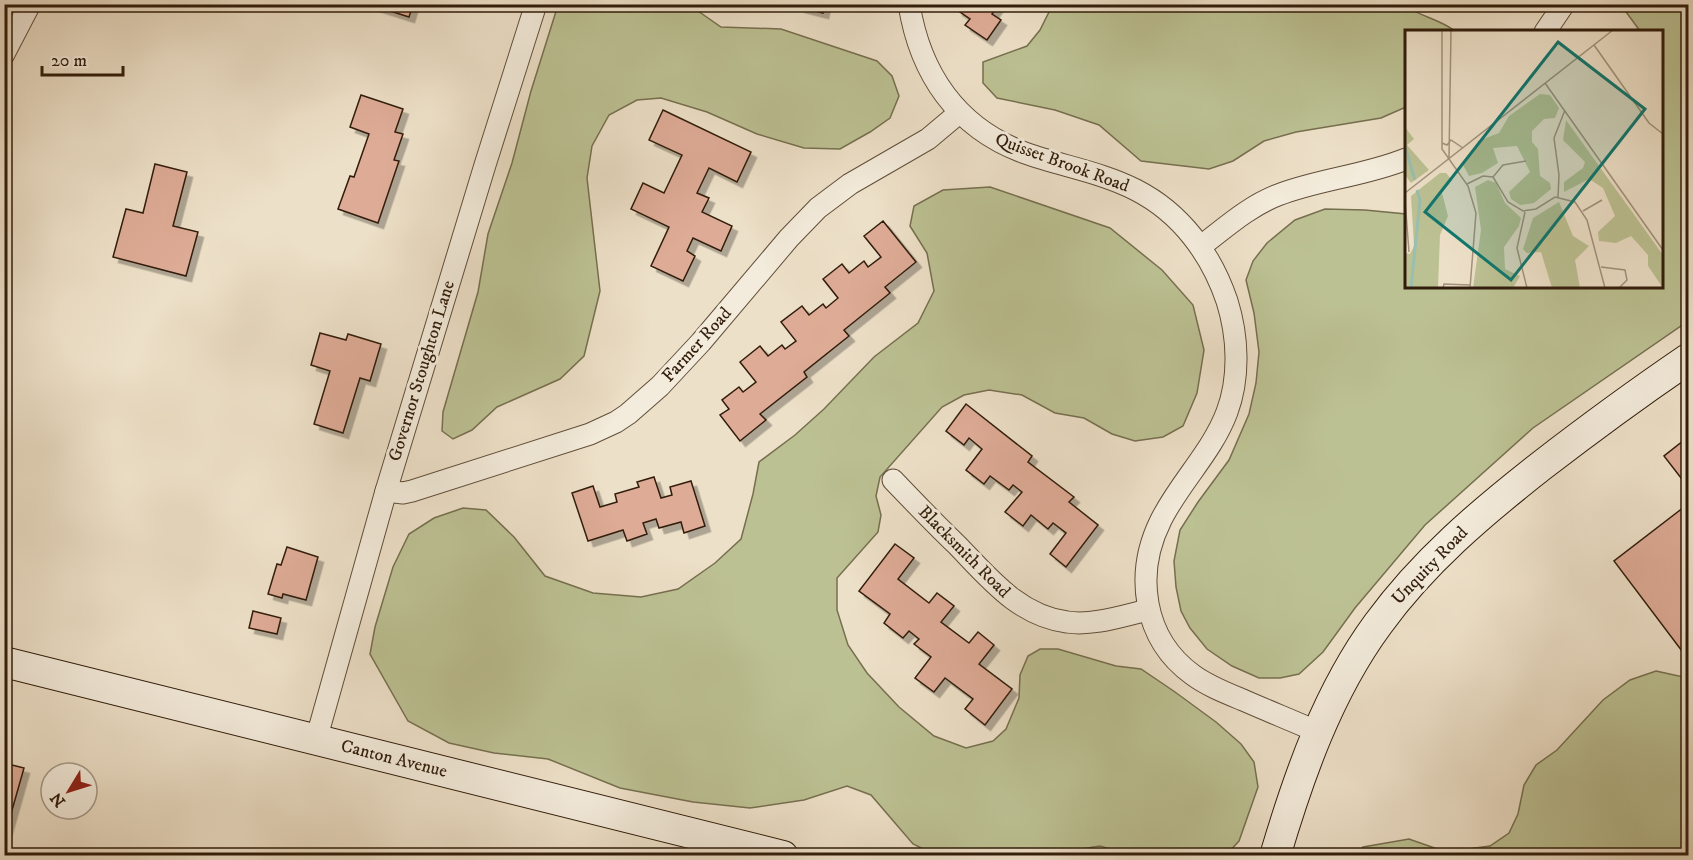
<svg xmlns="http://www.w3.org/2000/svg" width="1693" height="860" viewBox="0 0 1693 860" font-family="'IM FELL DW Pica',serif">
	<defs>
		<filter id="shadow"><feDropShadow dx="5.5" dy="5.5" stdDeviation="0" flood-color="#0004"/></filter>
	</defs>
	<rect width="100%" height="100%" fill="#ede0c8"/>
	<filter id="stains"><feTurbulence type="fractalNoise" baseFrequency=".00333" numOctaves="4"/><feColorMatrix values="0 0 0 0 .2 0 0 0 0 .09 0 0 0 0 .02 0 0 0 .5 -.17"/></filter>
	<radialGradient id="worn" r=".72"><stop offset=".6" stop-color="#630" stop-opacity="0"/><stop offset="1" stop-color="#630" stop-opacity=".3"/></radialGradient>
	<g fill="#bcc193" stroke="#766f4f" stroke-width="1.5">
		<path d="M1053,4L1404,5C1421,17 1439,19 1455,31L1406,32V107L1381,118L1296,132L1264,141L1233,161L1209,169L1141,161L1099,125L1055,110L997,98L983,83V62L1027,46L1040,30Z"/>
		<polygon points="558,5 694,5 698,11 721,27 781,29 877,61 892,76 899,96 890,118 870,132 840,149 804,148 757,134 707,112 661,98 637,100 609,115 592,146 587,178 600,291 584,356 560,379 497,407 472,430 453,439 442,431 443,412 478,292 488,234 512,163 531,91"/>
		<polygon points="1621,5 1688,5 1688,321 1533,428 1425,525 1355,608 1323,652 1299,674 1280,678 1259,678 1232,666 1207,649 1190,628 1181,611 1176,587 1174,561 1180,530 1198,502 1229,460 1249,414 1256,383 1259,352 1254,313 1246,280 1253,261 1267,243 1295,220 1325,209 1365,210 1406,214 1406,286 1662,286 1662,32 1640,31"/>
		<polygon points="990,187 1110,228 1162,270 1193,305 1204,350 1197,393 1183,426 1163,437 1135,441 1112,434 1084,418 1055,413 1022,395 989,390 964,395 942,407 880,477 876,496 881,515 878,532 837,578 837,610 848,645 867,673 899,707 934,736 966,748 993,741 1006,729 1019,698 1020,675 1028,656 1040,649 1058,649 1116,666 1141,669 1175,692 1216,722 1241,744 1254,762 1258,787 1239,841 1226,855 1132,855 1100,846 1055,853 1050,855 936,855 913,844 871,795 847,786 804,800 750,808 693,802 620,788 548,759 494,753 449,743 408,721 370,654 375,627 393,567 409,534 434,518 463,508 486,510 514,537 545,576 593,593 641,597 678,589 715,563 741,539 753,494 759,462 795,435 824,409 874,357 918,323 934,291 927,253 910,226 914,206 943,190"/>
		<polygon points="1656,671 1688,678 1688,855 1354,855 1363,847 1409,839 1446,852 1490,846 1509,833 1518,814 1524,785 1536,765 1557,750 1603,700 1630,680"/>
	</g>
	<g fill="#deab96" stroke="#311d0b" stroke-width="1.5" filter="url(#shadow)">
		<polygon points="368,4 413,4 409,17"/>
		<polygon points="799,4 825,4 823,13 799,7"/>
		<polygon points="960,4 999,4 992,14 1001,20 987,40 965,25 970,19 957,10"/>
		<polygon points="361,95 403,109 395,132 403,134 394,160 399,161 378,223 338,209 350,176 354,177 369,134 350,127"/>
		<polygon points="663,110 751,152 737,182 709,168 697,193 709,198 702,212 732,226 721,251 693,238 687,251 695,256 683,281 651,266 669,227 631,209 643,183 664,193 682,155 649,140"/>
		<polygon points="155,164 187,172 173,226 198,232 186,276 113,257 126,209 143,213"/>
		<polygon points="883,221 916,262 885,287 890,293 844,330 849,336 804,372 807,377 760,414 766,420 740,441 720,415 729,409 722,400 739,387 743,392 756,382 740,362 760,346 768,356 782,345 785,349 796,341 781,322 802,306 809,315 823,304 826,308 838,298 823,279 842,264 849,273 864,261 868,267 881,257 864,236"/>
		<polygon points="320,333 346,340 348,334 381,344 370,381 360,378 343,433 314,424 330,371 311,365"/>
		<polygon points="966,404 1032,456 1028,462 1074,497 1069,502 1098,525 1066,567 1050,554 1066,533 1053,523 1048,529 1031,515 1023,526 1005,512 1022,492 1013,485 1009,490 990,476 984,484 966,470 982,449 969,438 964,445 946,431"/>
		<polygon points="1688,437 1688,487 1664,456"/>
		<polygon points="654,477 661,498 672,495 670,487 691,481 705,526 684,533 681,522 659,528 656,519 643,523 647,534 627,541 623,530 588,541 572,493 593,486 600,507 617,502 615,494 639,487 637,482"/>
		<polygon points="1688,504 1688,659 1614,561"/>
		<polygon points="895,544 914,558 898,579 929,603 937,593 954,606 941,622 969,643 978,632 994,645 979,664 1012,689 985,725 965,709 973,699 945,678 934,692 915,678 931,657 914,644 919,639 909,631 903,638 884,623 890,614 859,591"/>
		<polygon points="287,547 318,557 306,600 283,594 282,598 268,594 277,564 281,565"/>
		<polygon points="253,611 281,618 277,634 249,628"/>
		<polygon points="4,763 24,768 5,835 4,835"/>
	</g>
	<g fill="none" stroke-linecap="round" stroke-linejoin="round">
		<g stroke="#604e3a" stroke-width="23">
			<g id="street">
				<path d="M909,4C920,74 957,128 1025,153C1061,166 1101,172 1136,190C1181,213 1211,254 1227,301C1238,336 1240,377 1227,412C1212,452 1180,482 1161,520C1134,574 1143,639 1193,675C1208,686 1226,693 1243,700C1268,711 1293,721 1318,732"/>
				<polyline points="1545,32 1564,4"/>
				<polyline points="4,54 30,4"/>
				<path d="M1201,246C1225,228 1249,206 1278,195C1319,179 1364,176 1406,159"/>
				<path d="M893,480C914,502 935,524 957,545C989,578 1019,616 1067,622C1093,626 1122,616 1148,610"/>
				<polyline points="386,491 403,493 412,491 590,434 616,422 628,414 660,386 701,342 789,238 818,208 850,184 928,139 959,113"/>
				<polyline points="316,740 386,491 485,165 536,4"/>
			</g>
		</g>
		<g stroke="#311d0b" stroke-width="32">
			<g id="secondary">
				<polyline points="4,662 783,856"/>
				<path d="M1275,856C1299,775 1328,692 1378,624C1423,562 1481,513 1541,466C1589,429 1638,393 1688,359"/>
			</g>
		</g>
		<use href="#street" stroke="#f3ebdb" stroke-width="21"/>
		<use href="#secondary" stroke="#f3ebdb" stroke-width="30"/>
	</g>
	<g text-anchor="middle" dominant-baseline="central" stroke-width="6" stroke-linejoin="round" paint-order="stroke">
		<g font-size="18" fill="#311d0b" stroke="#f3ebdb">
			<text transform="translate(1062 163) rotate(20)">Quisset Brook Road</text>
			<text transform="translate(697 345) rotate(-48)">Farmer Road</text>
			<text transform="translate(422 371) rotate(-73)">Governor Stoughton Lane</text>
			<text transform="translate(964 552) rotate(45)">Blacksmith Road</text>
			<text transform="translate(1430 566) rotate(-46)">Unquity Road</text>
			<text transform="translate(394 759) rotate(14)">Canton Avenue</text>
		</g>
	</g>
	<g transform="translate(1405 30)">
		<rect width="258" height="258" fill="#ede0c8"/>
		<path d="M135,64L145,65L154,78L150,88L139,89L127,101V112L133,119L135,146L145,153L146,159L129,173L115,175L106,169L104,162L125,142L112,116L88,118L93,133L77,143L64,146L57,133L68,123L73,111L94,103L104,86ZM161,90L258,225V258L243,236V225L226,206L211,213L194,211L193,202L210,186L198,158L184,149L159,162V152L178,138L180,132L158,110ZM0,97L9,109L2,115L24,140L6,153L0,145ZM35,143H41L47,150L37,163L43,186L35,205L33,258H0V223L5,224L9,216L6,166ZM83,150L91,153L100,173L116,188L114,196L99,217L100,239L115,246L108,258H68L76,200L70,157ZM154,172L168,206L184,216L170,230L175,258H147L136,222L122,223L118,219L128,188Z" fill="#bcc193"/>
		<path fill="none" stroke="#9abeaf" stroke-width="3" d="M0,117L10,150M6,258L15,170L12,160"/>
		<path fill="none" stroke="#a2927c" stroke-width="1.5" d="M37,0V119L63,156L71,183L65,258M189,15L244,93L258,104M140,53L258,220M37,113L42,115L46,110L58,118M44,128L46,0M88,147L98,135L121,131M62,154L78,146L88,147L103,172L118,181L131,179L150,167L170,172L182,190L200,258M0,163L208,0M153,167L154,145L149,108L160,80M0,170L4,222M178,181L197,170M120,182L112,218L122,258M196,237L220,240L222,250L214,258M38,258L39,254L65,255"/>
		<path fill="#0f766e" fill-opacity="0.15" stroke="#0f766e" stroke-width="3" d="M153,12L240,79L106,250L20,182Z"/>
		<rect width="258" height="258" fill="none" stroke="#311d0b" stroke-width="3"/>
	</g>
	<rect width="1693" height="860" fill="none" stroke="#ede0c8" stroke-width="24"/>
	<rect x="6" y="6" width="1681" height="848" fill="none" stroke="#311d0b" stroke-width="3"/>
	<rect x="12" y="12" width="1669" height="836" fill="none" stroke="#311d0b" stroke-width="1.5"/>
	<g transform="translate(69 791) rotate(232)"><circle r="28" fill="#f3ebdb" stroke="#a59988" stroke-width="1.5"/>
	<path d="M0-4.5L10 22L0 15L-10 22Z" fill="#8f2418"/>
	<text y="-9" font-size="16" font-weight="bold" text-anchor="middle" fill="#311d0b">N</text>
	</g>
	<path d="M42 66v9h81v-9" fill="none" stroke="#311d0b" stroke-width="3"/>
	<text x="51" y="66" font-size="18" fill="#311d0b" stroke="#f3ebdb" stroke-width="4.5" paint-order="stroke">20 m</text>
	<rect width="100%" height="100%" filter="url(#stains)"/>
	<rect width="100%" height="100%" fill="url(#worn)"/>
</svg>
